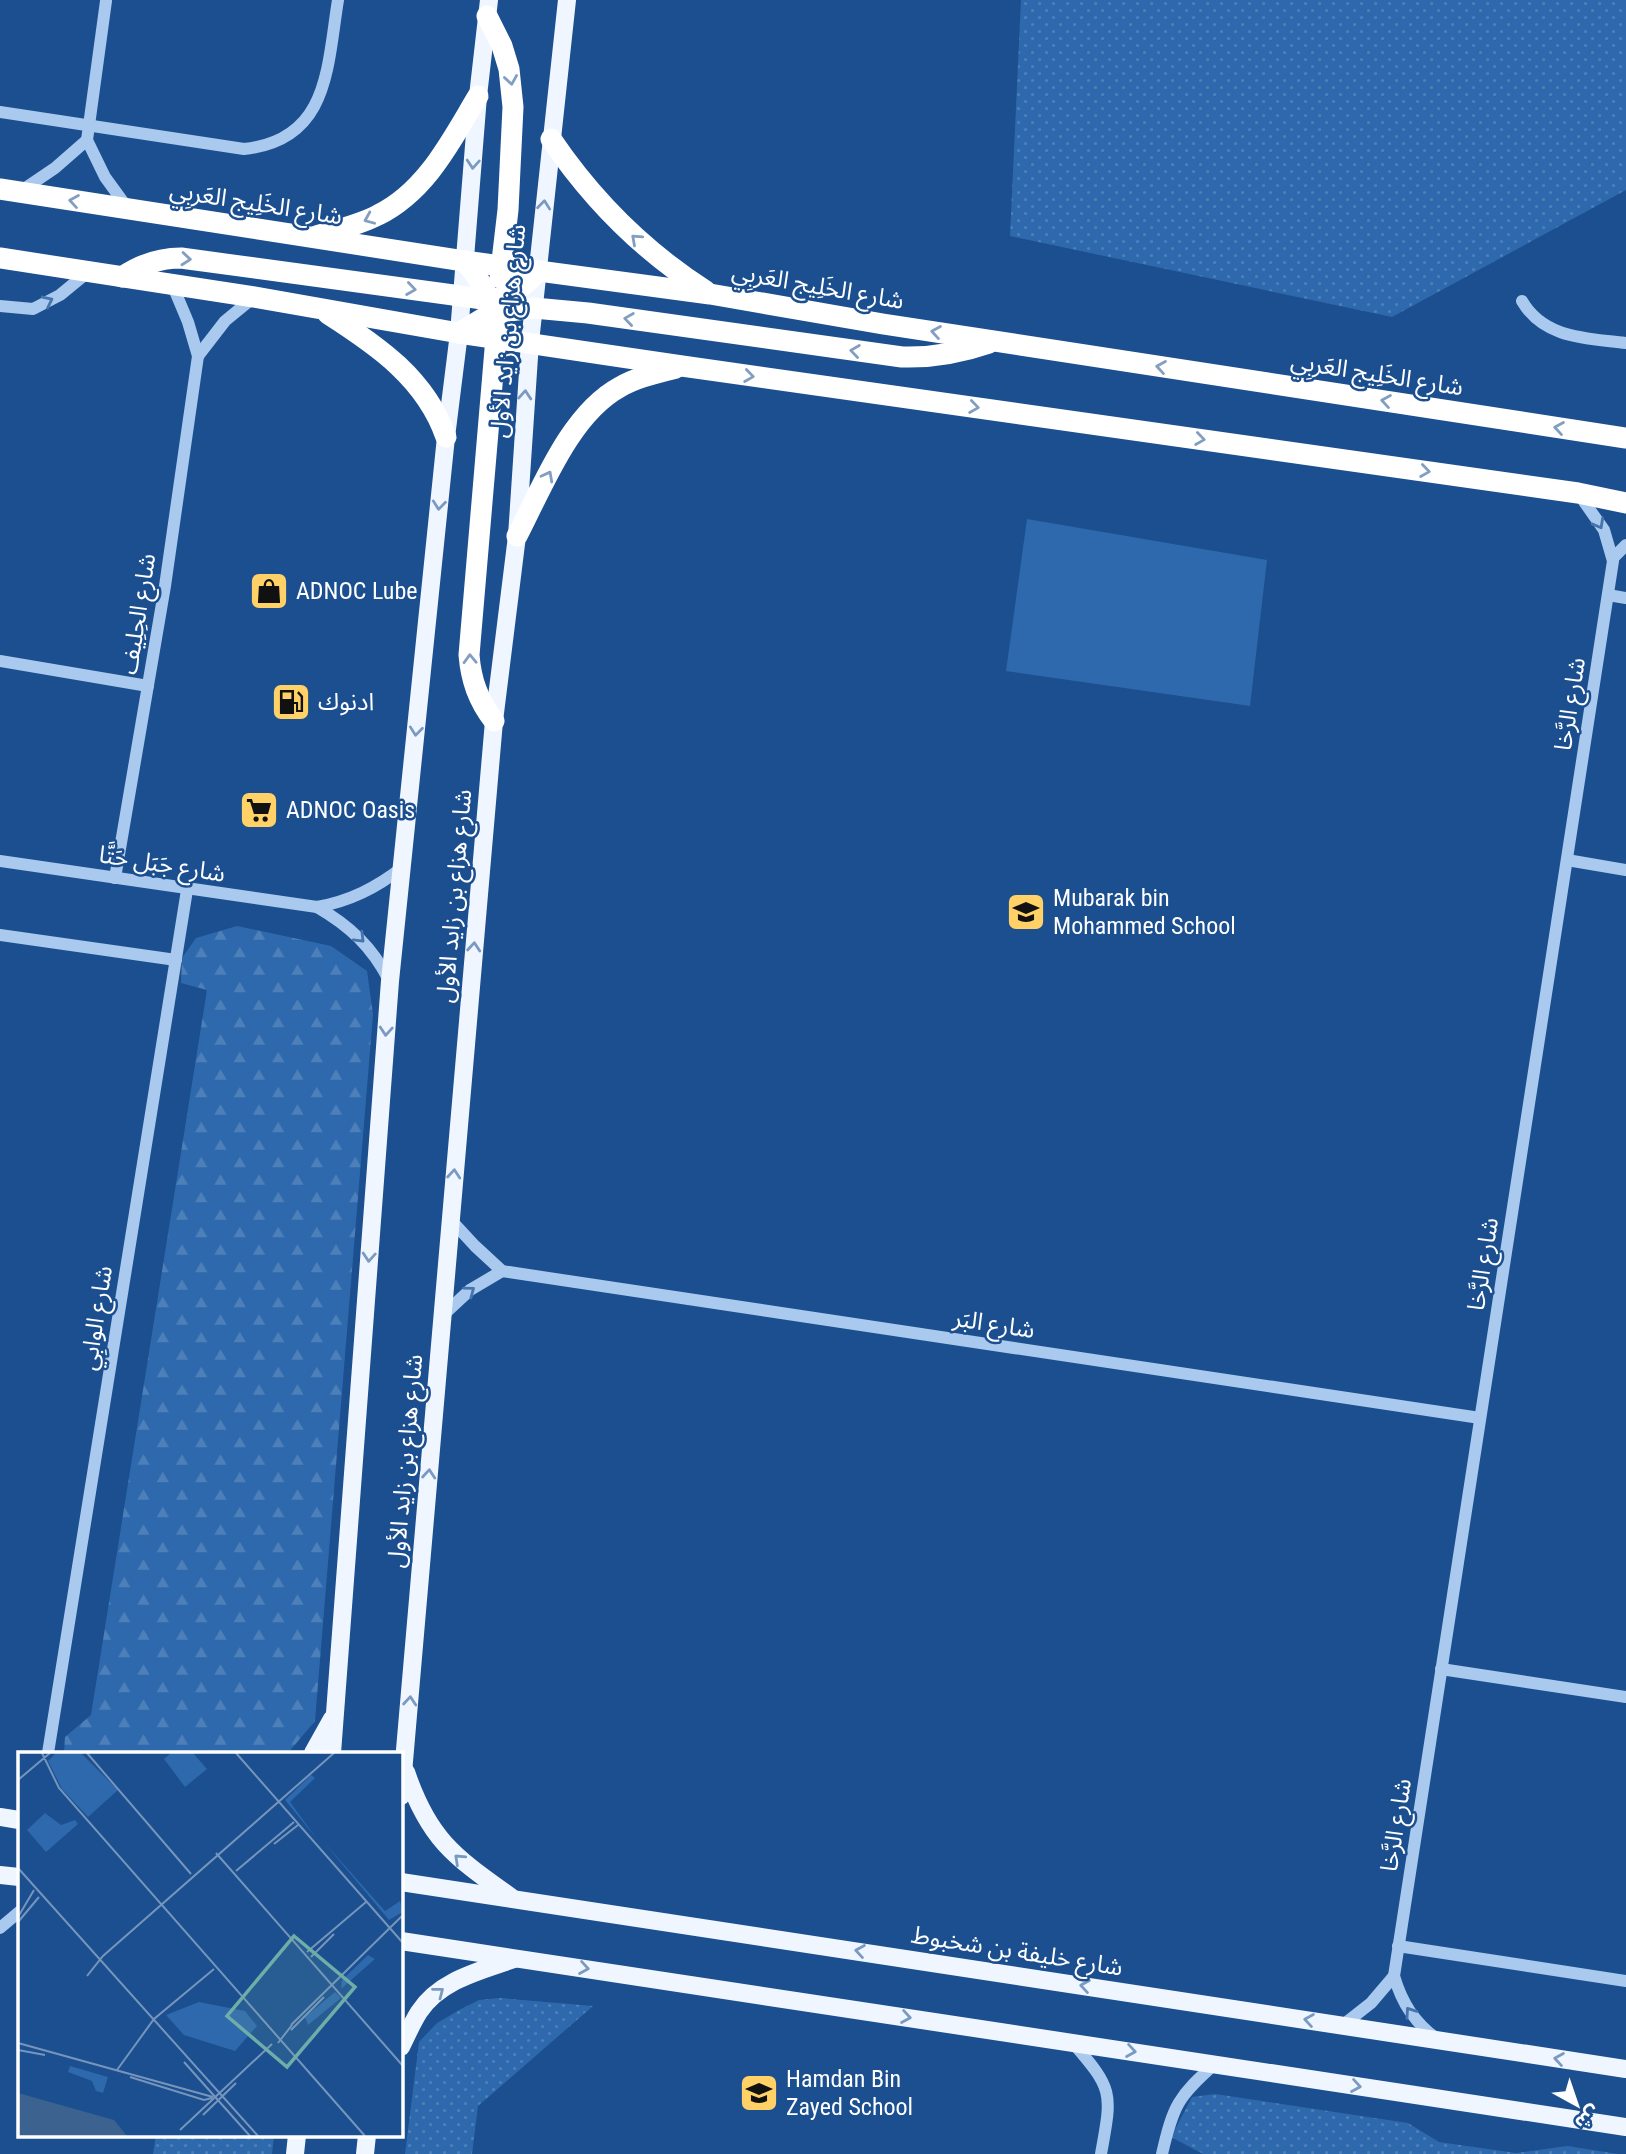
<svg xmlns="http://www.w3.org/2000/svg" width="1626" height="2154" viewBox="0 0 1626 2154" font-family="'Roboto Condensed','Noto Sans Arabic',sans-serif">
	<defs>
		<pattern id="grass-dots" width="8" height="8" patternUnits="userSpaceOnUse" patternTransform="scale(1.75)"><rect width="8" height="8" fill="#2e69ad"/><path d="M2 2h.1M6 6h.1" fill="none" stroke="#4d80b9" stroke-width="1.8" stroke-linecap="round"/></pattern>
		<pattern id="forest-firs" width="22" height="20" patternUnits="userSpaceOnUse" patternTransform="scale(1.75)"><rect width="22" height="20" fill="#2e69ad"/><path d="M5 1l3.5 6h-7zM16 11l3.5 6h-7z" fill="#4d80b9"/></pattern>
	</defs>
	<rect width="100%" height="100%" fill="#1b4f8f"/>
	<g fill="url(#grass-dots)">
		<polygon points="1021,0 1626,0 1626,190 1392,317 1010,236"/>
		<polygon points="500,1998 593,2006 478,2106 472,2154 405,2154 419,2042 437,2023 461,2009 479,2000"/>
		<polygon points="1215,2094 1408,2123 1439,2142 1516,2153 1567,2146 1618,2154 1203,2154 1171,2137 1192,2097"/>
		<polygon points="156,2135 274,2135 272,2154 153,2154"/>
	</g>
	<polygon fill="url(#forest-firs)" points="237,926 331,946 367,971 373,1014 315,1721 288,1753 64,1753 65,1737 91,1715 207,990 181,983 182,958 196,938"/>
	<polygon fill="#2e69ad" points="1027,519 1267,560 1250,706 1006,671"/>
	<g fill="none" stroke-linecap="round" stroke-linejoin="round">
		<g stroke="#a9c9ee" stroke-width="12">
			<polyline points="106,1 87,140 105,177 129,210"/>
			<path d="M0,112L244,149C329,140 327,68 338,0"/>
			<polyline points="21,191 55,168 87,140"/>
			<path d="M1522,301C1544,339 1587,338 1626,343"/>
			<polyline points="0,306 33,309 60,295 88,272"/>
			<polyline points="198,356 225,321 254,297"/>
			<polyline points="1613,558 1626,545"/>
			<polyline points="1608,595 1626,598"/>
			<polyline points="0,661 148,686"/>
			<polyline points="1567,860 1626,870"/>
			<path d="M0,861L317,907C350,901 376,888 403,867"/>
			<polyline points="115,878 165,586 198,356 188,322 172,284"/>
			<path d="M317,907C350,926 372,947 389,980"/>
			<polyline points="0,935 176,960"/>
			<polyline points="450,1219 475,1246 502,1271 1480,1418"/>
			<polyline points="442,1316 470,1290 502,1271"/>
			<polyline points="1441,1669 1626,1697"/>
			<polyline points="48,1753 187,890"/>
			<polyline points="0,1928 19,1912"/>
			<polyline points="1398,1946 1626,1981"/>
			<polyline points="1343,2025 1371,2003 1394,1976"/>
			<path d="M1437,2039C1414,2022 1402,2003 1394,1976L1613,561L1604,530L1578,493"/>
			<path d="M1073,2043C1114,2090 1112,2093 1101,2154"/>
			<path d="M1162,2154C1173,2106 1178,2096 1215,2064"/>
		</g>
		<g stroke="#f0f6ff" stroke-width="18">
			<polyline points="313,1753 332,1719"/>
			<polyline points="332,1753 390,981 446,437 459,333 478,96 489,0"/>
			<path d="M406,1772C429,1840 455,1857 511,1897"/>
			<polyline points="401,1796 494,721 517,536 530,342 567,0"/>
			<polyline points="0,1817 19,1820"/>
			<polyline points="0,1875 19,1877"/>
			<polyline points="401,1882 1626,2069"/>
			<polyline points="401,1941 1626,2127"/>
			<path d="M401,2047C407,2035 412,2023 419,2012C440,1980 480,1971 514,1959"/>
			<polyline points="295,2154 297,2135"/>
			<polyline points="365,2154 367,2135"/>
		</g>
		<g stroke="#fff" stroke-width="21">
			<polyline points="487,16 502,46 509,69 513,107 508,210 500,278"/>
			<path d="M551,139C593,201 643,251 706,291"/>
			<polyline points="0,189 464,261 710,294 883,324 1626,438"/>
			<path d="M316,236C337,230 359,225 378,215C427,191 452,139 478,96"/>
			<polyline points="0,258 254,297 459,333 682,366 1578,493 1626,503"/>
			<path d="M464,261C482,280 492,300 497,326L469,655C471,680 478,700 494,721"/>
			<path d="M122,277C141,264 159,258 181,258L490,300C511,296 524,287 537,272"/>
			<path d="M328,314C378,346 426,379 446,437"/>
			<path d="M459,333L482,319L500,312L534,308L588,313L902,357C933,358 960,353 989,343"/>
			<path d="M517,536C542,488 570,414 620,387C637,377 657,373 676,368"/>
		</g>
	</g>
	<defs><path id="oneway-chevron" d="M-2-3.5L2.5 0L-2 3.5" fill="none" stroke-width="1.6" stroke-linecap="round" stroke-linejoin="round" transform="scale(1.75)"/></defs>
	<g stroke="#829ec1">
		<use href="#oneway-chevron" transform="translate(511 80) rotate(81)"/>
		<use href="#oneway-chevron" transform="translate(74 201) rotate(-171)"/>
		<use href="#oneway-chevron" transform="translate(369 219) rotate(157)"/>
		<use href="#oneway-chevron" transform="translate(636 239) rotate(-138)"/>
		<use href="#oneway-chevron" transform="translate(186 259) rotate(5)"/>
		<use href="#oneway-chevron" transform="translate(411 289) rotate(8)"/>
		<use href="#oneway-chevron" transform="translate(629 319) rotate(-172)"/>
		<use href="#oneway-chevron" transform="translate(936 332) rotate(-171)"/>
		<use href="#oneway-chevron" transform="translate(855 351) rotate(-172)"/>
		<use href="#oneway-chevron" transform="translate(1161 367) rotate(-171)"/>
		<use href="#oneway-chevron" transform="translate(749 376) rotate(8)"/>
		<use href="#oneway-chevron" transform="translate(1386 401) rotate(-171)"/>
		<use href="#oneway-chevron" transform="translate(974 407) rotate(8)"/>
		<use href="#oneway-chevron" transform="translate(1559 428) rotate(-171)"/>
		<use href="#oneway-chevron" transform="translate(1200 439) rotate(8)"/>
		<use href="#oneway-chevron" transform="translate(1425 471) rotate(8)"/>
		<use href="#oneway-chevron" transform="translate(548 476) rotate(-62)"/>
		<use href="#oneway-chevron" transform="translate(470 659) rotate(-92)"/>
	</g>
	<g stroke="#7b9ac1">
		<use href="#oneway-chevron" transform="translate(473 164) rotate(94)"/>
		<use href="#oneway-chevron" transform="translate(544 205) rotate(-84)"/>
		<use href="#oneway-chevron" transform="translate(525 395) rotate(-86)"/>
		<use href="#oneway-chevron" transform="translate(439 505) rotate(96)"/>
		<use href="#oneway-chevron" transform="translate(416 731) rotate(96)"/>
		<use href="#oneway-chevron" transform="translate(474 947) rotate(-85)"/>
		<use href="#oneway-chevron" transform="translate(386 1031) rotate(94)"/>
		<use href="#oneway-chevron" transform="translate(454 1174) rotate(-85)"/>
		<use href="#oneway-chevron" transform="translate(369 1257) rotate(94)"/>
		<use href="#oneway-chevron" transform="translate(429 1474) rotate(-85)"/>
		<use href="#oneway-chevron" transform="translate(410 1701) rotate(-85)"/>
		<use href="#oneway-chevron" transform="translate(459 1859) rotate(-137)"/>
		<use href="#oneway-chevron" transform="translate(860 1951) rotate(-171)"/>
		<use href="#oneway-chevron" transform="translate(584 1968) rotate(9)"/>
		<use href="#oneway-chevron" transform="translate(1085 1986) rotate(-171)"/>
		<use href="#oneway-chevron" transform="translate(439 1992) rotate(-38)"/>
		<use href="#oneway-chevron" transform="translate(906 2017) rotate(9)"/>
		<use href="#oneway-chevron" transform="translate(1309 2020) rotate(-171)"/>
		<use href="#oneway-chevron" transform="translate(1131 2051) rotate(9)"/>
		<use href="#oneway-chevron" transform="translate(1559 2059) rotate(-171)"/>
		<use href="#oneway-chevron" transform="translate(1356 2086) rotate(9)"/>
	</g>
	<g stroke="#4674ac">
		<use href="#oneway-chevron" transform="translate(48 301) rotate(-26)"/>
		<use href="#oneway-chevron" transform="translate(1599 524) rotate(61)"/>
		<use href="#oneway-chevron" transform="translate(360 938) rotate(45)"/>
		<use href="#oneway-chevron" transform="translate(470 1291) rotate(-37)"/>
		<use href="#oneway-chevron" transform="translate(1410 2012) rotate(-125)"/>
	</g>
	<defs>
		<g id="shop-square" transform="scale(2.0125)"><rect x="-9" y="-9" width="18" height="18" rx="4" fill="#ffd166" stroke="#1b4f8f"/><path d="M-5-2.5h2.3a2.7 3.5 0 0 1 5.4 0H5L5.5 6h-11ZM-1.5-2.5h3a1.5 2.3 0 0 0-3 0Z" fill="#111"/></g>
		<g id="fuel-square" transform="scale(2.0125)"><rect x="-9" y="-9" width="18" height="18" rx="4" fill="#ffd166" stroke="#1b4f8f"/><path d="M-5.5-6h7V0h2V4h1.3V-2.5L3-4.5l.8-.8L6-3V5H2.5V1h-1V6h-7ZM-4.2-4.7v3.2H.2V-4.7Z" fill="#111"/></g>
		<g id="supermarket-square" transform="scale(2.0125)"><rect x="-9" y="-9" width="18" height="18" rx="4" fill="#ffd166" stroke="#1b4f8f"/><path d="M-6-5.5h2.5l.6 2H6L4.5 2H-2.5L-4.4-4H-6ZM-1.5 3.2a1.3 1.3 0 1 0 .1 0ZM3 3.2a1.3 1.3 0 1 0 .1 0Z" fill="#111"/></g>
		<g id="school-square" transform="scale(2.0125)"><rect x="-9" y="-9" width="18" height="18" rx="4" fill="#ffd166" stroke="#1b4f8f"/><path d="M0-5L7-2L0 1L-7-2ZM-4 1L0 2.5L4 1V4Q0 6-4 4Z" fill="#111"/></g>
	</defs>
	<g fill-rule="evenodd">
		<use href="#shop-square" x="269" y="591"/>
		<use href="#fuel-square" x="291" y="702"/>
		<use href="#supermarket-square" x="259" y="810"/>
		<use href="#school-square" x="1026" y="912"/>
		<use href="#school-square" x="759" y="2093"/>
	</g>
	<g text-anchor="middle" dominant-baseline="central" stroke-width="5" stroke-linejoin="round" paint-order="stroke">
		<g font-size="24" fill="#fff" stroke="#1b4f8f">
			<text transform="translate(256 203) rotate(9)">شارع الخَلِيج العَربِي</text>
			<text transform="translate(818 286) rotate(10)">شارع الخَلِيج العَربِي</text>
			<text transform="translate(508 331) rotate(-85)">شارع هزاع بن زايد الأول</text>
			<text transform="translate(1377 374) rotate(9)">شارع الخَلِيج العَربِي</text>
			<text transform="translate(138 614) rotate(-81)">شارع الحِلِيف</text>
			<text transform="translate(1570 704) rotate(-81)">شارع الرَّخا</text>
			<text transform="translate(162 864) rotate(9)">شارع جَبَل حَتَّا</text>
			<text transform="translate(454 896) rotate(-85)">شارع هزاع بن زايد الأول</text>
			<text transform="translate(1483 1264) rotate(-81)">شارع الرَّخا</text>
			<text transform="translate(96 1318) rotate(-81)">شارع الوابِي</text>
			<text transform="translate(994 1324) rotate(9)">شارع البَر</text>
			<text transform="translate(405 1461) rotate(-85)">شارع هزاع بن زايد الأول</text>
			<text transform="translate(1396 1825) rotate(-81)">شارع الرَّخا</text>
			<text transform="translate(1017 1951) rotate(9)">شارع خليفة بن شخبوط</text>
		</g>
		<g font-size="24" fill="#fff" stroke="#1b4f8f" text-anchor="start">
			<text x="296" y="591">ADNOC Lube</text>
			<text x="318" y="702">ادنوك</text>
			<text x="286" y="810">ADNOC Oasis</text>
			<text x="1053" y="898">Mubarak bin<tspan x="1053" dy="28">Mohammed School</tspan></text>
			<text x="786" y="2079">Hamdan Bin<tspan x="786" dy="28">Zayed School</tspan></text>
		</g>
	</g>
	<g transform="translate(18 1752)">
		<rect width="385" height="385" fill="#1b4f8f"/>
		<path d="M38,1H63L100,38L70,65L44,37L30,9ZM153,1H175L189,17L167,35L146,7ZM293,23L297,26L272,50L299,87L267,48ZM27,61L43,73L57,68L60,72L28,100L9,78ZM304,88L367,159L382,149L385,160L371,168ZM350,203L357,207L323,237L324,228ZM181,250L227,259L239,274L217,299L166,283L148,263Z" fill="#2e69ad"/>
		<path d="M317,240L323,246L290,273L287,265Z" fill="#2e69ad"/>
		<path d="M52,314L90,325L85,341L78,339L74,329L50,320Z" fill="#2e69ad"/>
		<path d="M0,341L96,368L109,384H0Z" fill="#3c6290"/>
		<path fill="none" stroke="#7695bc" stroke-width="2" d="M24,1L41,36L347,384M69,1L173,122M218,1L385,191M0,28L32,1M256,92L280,73M198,101L385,314M0,116L240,384M218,119L276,70M0,165L16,138M0,170L21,145M289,200L348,150M293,205L316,182M69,224L85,204L316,1M273,273L385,163M273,278L306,245M0,291L195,345M260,291L274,273M0,298L27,303M166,310L232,384M99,318L136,267L196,217M112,325L186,348L194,346M185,363L218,331M162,378L254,292"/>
		<path fill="#6fada8" fill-opacity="0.15" stroke="#6fada8" stroke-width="3.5" d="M276,184L337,235L269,315L209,264Z"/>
		<rect width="385" height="385" fill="none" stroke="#fff" stroke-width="3.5"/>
	</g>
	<g transform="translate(1577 2105) rotate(140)" stroke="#1b4f8f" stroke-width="5" paint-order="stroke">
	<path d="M0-5L12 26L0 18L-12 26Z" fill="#ffffff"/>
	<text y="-10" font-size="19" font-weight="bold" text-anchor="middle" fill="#ffffff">ش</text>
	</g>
</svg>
